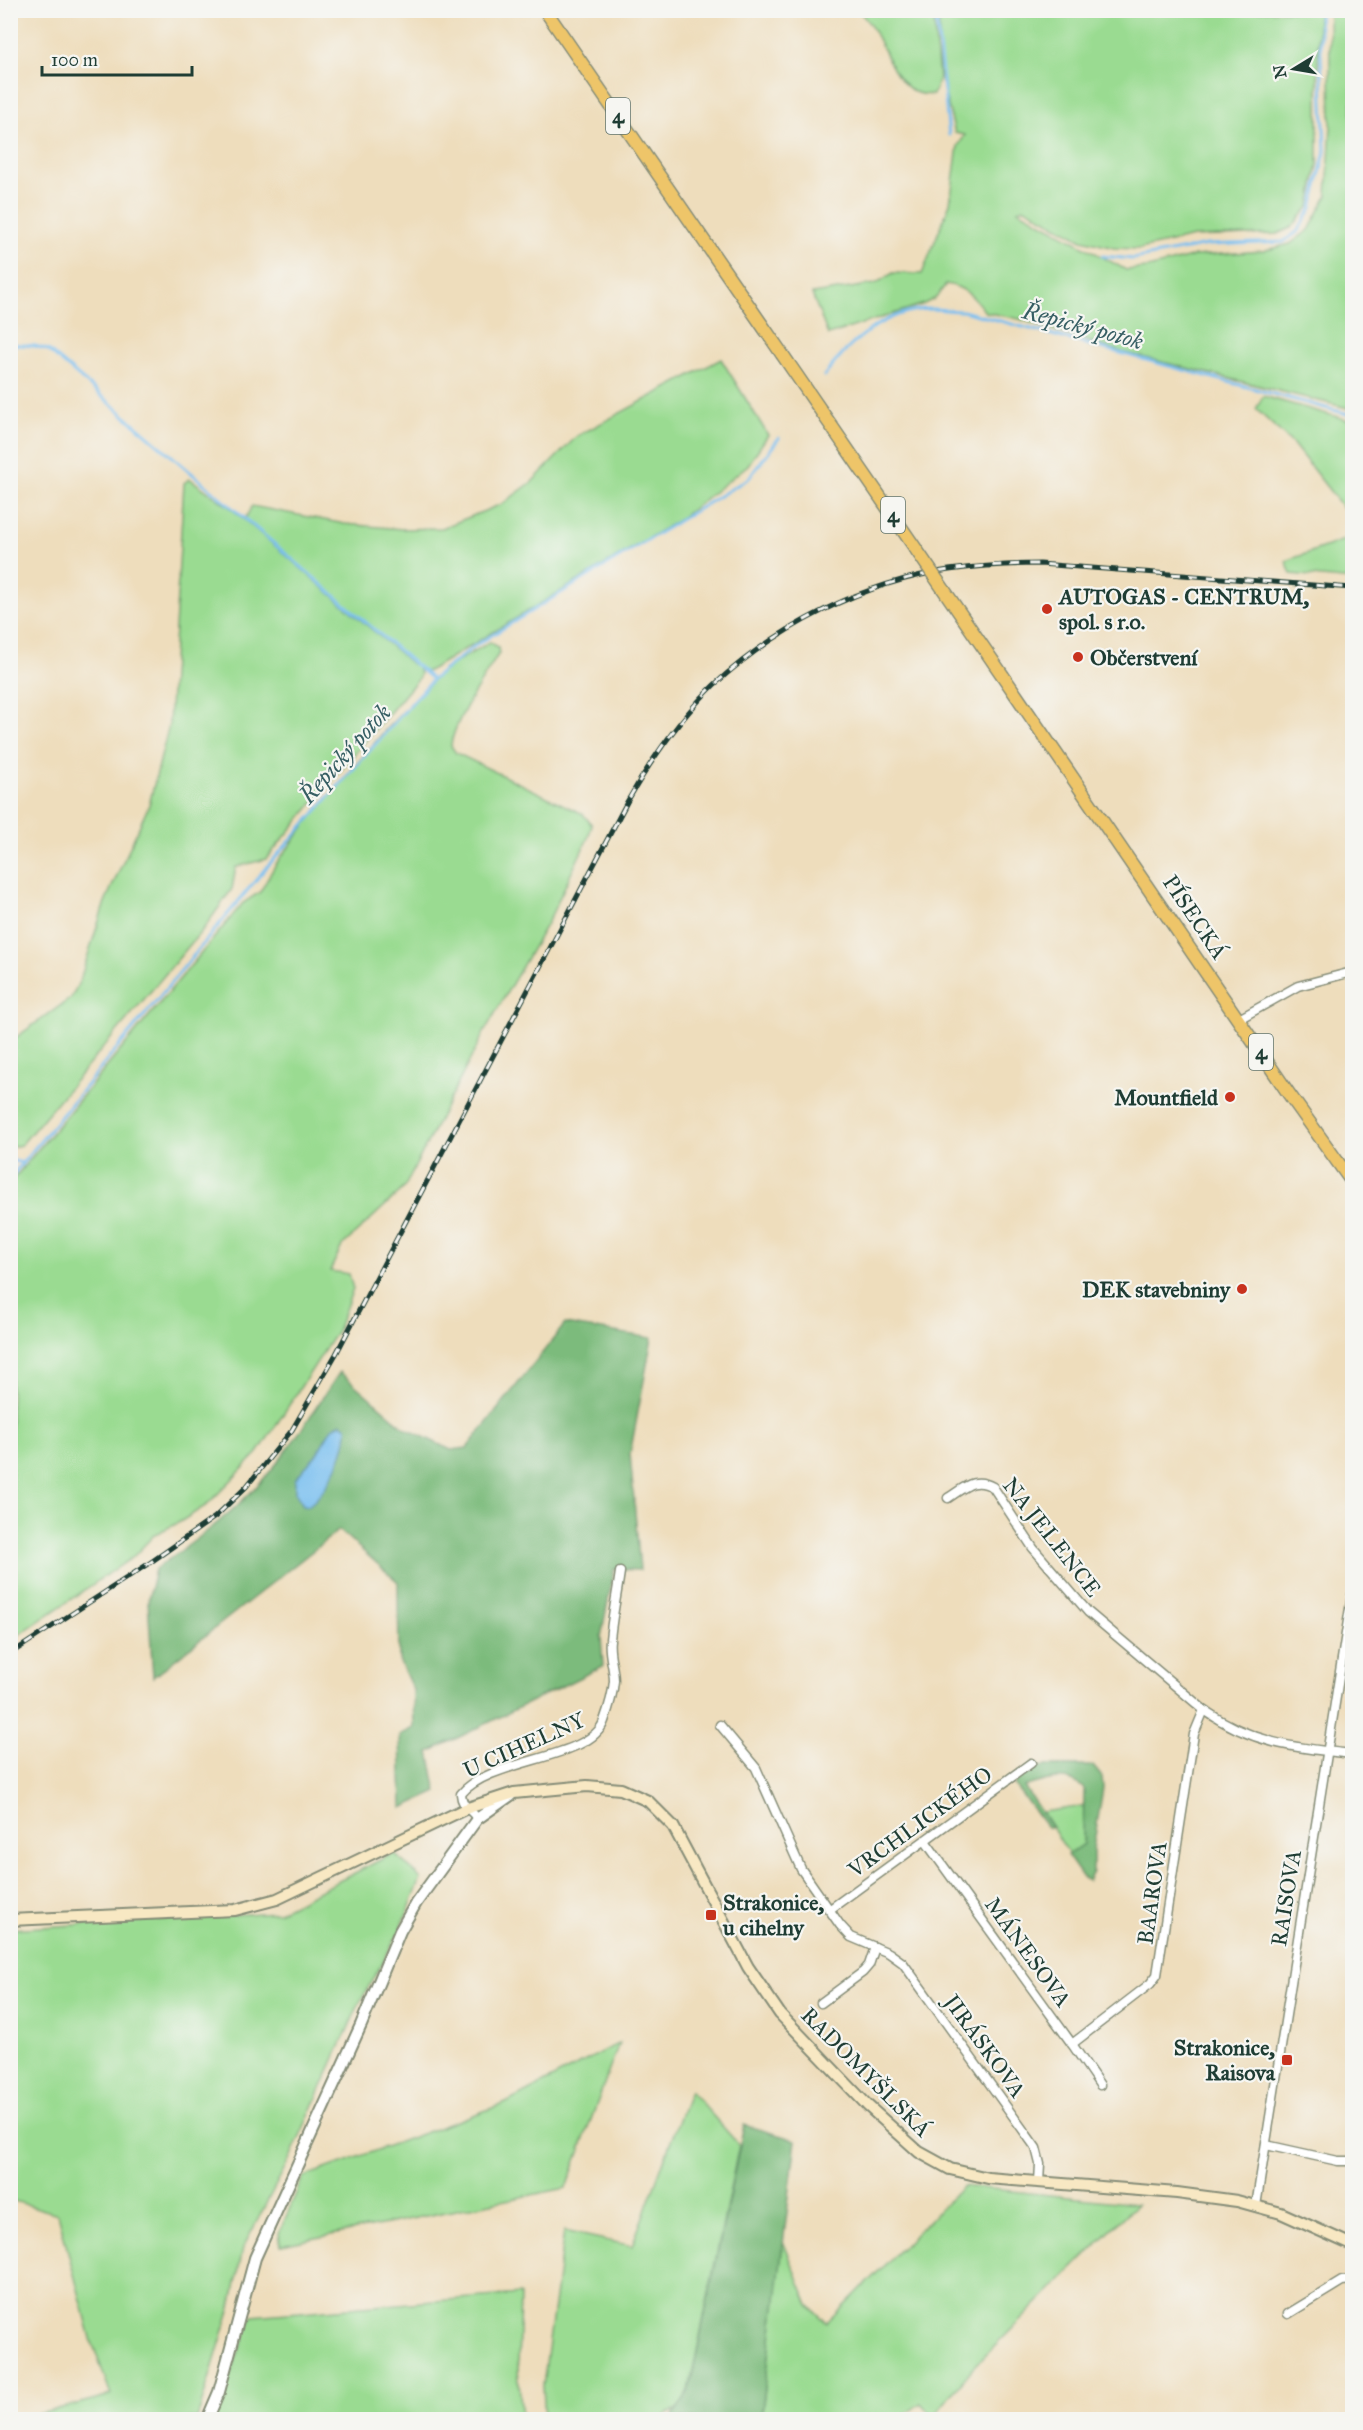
<svg xmlns="http://www.w3.org/2000/svg" width="1363" height="2430" viewBox="0 0 1363 2430" font-family="'IM FELL Great Primer',serif">
	<rect width="100%" height="100%" fill="#f6f6f2"/>
	<filter id="ink" filterUnits="userSpaceOnUse"><feTurbulence type="fractalNoise" baseFrequency=".0167" numOctaves="2"/><feDisplacementMap in="SourceGraphic" scale="12" xChannelSelector="R" yChannelSelector="G"/><feConvolveMatrix kernelMatrix="1 2 1 2 8 2 1 2 1" color-interpolation-filters="sRGB"/></filter>
	<filter id="wash" filterUnits="userSpaceOnUse"><feTurbulence type="fractalNoise" baseFrequency=".008" numOctaves="4" result="noise"/><feDisplacementMap in="SourceGraphic" scale="24" xChannelSelector="R" yChannelSelector="G"/><feGaussianBlur stdDeviation="1.35" result="paint"/><feColorMatrix in="noise" values="0 0 0 0 0 0 0 0 0 0 0 0 0 0 0 0 0 1.4 0 .05"/><feComposite in="paint" operator="in"/></filter>
	<g filter="url(#wash)">
		<rect width="100%" height="100%" fill="#eeddbc"/>
		<g fill="#9adb91" stroke="#5c8c62" stroke-width="1.5">
			<path d="M858,11H933L939,80L933,95C928,94 920,95 915,92C887,77 883,32 858,11Z"/>
			<path d="M939,11H1318V164L1310,206L1291,228L1277,234L1193,237L1140,249L1114,248L1082,240L1025,208L1018,210L1126,270L1148,268L1195,256L1263,251L1290,244L1309,230L1327,196L1331,125L1329,11H1352V409L1122,352L1019,319L985,312C974,297 965,287 946,284L936,298L924,304L828,335L812,294L875,284L893,273L922,274L950,203L958,146L965,135L955,133L939,71Z"/>
			<polygon points="721,359 768,435 748,465 680,519 437,666 424,673 418,668 420,674 418,679 266,859 236,867 232,889 205,927 21,1145 11,1147 11,1041 71,998 80,980 105,902 149,805 169,725 184,483 190,479 232,509 413,665 245,519 252,506 345,524 402,529 442,528 502,504 532,482 577,436"/>
			<polygon points="1263,396 1352,421 1352,519 1293,444 1256,409"/>
			<polygon points="1352,537 1352,580 1291,574 1286,561"/>
			<path d="M490,642L498,647L499,653C486,675 453,722 451,746L456,753L583,814L592,825L588,838L548,922L487,1027L404,1188L342,1246L330,1271L349,1274L353,1289L337,1331L258,1453L207,1505L180,1522L155,1534L133,1557L11,1640V1182L243,903L260,892L276,864L312,816L386,729L444,669Z"/>
			<polygon points="1084,1806 1083,1844 1069,1854 1042,1812"/>
			<polygon points="394,1853 421,1879 400,1931 360,2002 290,2158 243,2248 231,2307 197,2419 20,2419 111,2395 92,2342 58,2214 11,2200 11,1929 278,1912"/>
			<polygon points="619,2043 566,2188 281,2245 279,2233 303,2177 506,2103"/>
			<polygon points="690,2090 739,2145 689,2391 678,2408 660,2419 545,2420 543,2386 564,2231 632,2246"/>
			<polygon points="963,2186 1137,2204 972,2369 933,2417 921,2403 898,2419 761,2420 783,2241 809,2305 827,2323"/>
			<polygon points="520,2294 518,2368 522,2419 213,2420 252,2316"/>
		</g>
		<g fill="#7bbb7b" stroke="#4d7c58" stroke-width="1.5">
			<path d="M565,1324L652,1338L630,1454L640,1570L614,1569L601,1637L603,1666L429,1752L437,1792L402,1808L400,1735L414,1728L413,1690L399,1660L398,1582L339,1530L153,1677L148,1601L155,1569C200,1538 243,1506 277,1463C300,1434 319,1402 340,1372L405,1428L451,1450L467,1448Z"/>
			<path d="M1045,1766H1093L1102,1777L1103,1788L1093,1849V1872L1088,1881L1083,1878L1067,1855L1083,1844L1084,1789C1068,1772 1044,1780 1024,1787L1052,1828L1047,1827L1014,1785C1019,1774 1033,1768 1045,1766Z"/>
			<polygon points="744,2125 796,2140 761,2419 671,2419 689,2391"/>
		</g>
		<path fill="#79bff0" stroke="#4c7e92" stroke-width="1.5" d="M341,1423L347,1427C348,1450 327,1493 308,1506L303,1505L295,1492V1479L316,1455L332,1428Z"/>
		<g fill="none" stroke-linecap="round" stroke-linejoin="round">
			<g stroke="#79bff0" stroke-width="3">
				<polyline points="935,10 949,135"/>
				<polyline points="1102,256 1133,259 1207,245 1283,242 1297,232 1312,208 1325,151 1319,10"/>
				<polyline points="10,344 35,346 48,350 432,679"/>
				<path d="M824,376C850,342 884,310 930,309C941,309 952,311 963,311L1352,415"/>
				<polyline points="10,1160 23,1163"/>
				<polyline points="10,1178 265,869 433,679 476,645 749,478 779,438"/>
			</g>
		</g>
	</g>
	<g filter="url(#ink)">
		<g fill="none" stroke-linecap="round" stroke-linejoin="round">
			<g stroke="#868d78" stroke-width="11">
				<g id="minor">
					<polyline points="1239,1019 1298,986 1352,972"/>
					<path d="M948,1498C964,1488 974,1476 993,1487L1033,1548L1088,1612L1204,1710C1253,1744 1295,1748 1352,1754"/>
					<polyline points="720,1725 756,1768 801,1869 840,1925 851,1937 889,1953 903,1963 1036,2148 1040,2164 1039,2182"/>
					<path d="M477,1819C471,1808 462,1808 461,1794C490,1758 591,1760 604,1721C608,1710 613,1693 614,1681C614,1667 608,1654 610,1640C612,1617 617,1594 620,1572"/>
					<polyline points="926,1842 1072,2044 1100,2085"/>
					<polyline points="829,1910 1031,1763"/>
					<polyline points="821,2003 863,1972 869,1965 875,1947"/>
					<polyline points="1072,2044 1150,1984 1157,1975 1194,1734 1204,1710"/>
					<polyline points="1266,2145 1338,2161 1352,2161"/>
					<polyline points="1256,2206 1352,1595"/>
					<polyline points="1288,2314 1342,2281 1352,2280"/>
				</g>
			</g>
			<g stroke="#868d78" stroke-width="14">
				<polyline id="tertiary" points="207,2420 219,2392 255,2258 361,2025 400,1931 416,1903 477,1819 511,1795"/>
			</g>
			<g stroke="#868d78" stroke-width="14">
				<polyline id="secondary" points="10,1920 235,1910 277,1899 465,1809 514,1793 587,1786 621,1789 648,1801 673,1826 748,1967 780,2014 868,2106 919,2152 950,2169 988,2178 1177,2193 1237,2201 1281,2213 1352,2245"/>
			</g>
			<g stroke="#868d78" stroke-width="15">
				<g id="primary">
					<polyline points="545,10 782,354"/>
					<polyline points="1003,676 1289,1094 1352,1182"/>
				</g>
			</g>
			<use href="#minor" stroke="#fff" stroke-width="8"/>
			<use href="#tertiary" stroke="#fff" stroke-width="10"/>
			<use href="#secondary" stroke="#f8e8c3" stroke-width="10"/>
			<use href="#primary" stroke="#eec569" stroke-width="12"/>
			<g stroke="#1f3d34" stroke-width="5">
				<path id="rail" d="M10,1654L151,1562L215,1517L246,1487L292,1430L336,1354L627,802C651,760 679,719 714,685C777,627 864,582 949,570C979,566 1009,564 1040,564L1352,588"/>
			</g>
			<use href="#rail" stroke="#f6f6f2" stroke-width="3" stroke-dasharray="9" stroke-linecap="butt"/>
			<g stroke="#868d78" stroke-width="15" stroke-linecap="butt">
				<polyline id="primary-bridge" points="782,354 1003,676"/>
			</g>
			<use href="#primary-bridge" stroke="#eec569" stroke-width="12"/>
		</g>
	</g>
	<g fill="#c8321e" stroke="#f6f6f2" stroke-width="2">
		<circle cx="1047" cy="609" r="6"/>
		<circle cx="1078" cy="657" r="6"/>
		<circle cx="1230" cy="1097" r="6"/>
		<circle cx="1242" cy="1289" r="6"/>
		<rect x="705" y="1909" width="12" height="12" rx="3"/>
		<rect x="1281" y="2054" width="12" height="12" rx="3"/>
	</g>
	<g text-anchor="middle" dominant-baseline="central" stroke-width="4.5" stroke-linejoin="round" paint-order="stroke">
		<g fill="#f6f6f2" stroke="#60746d" stroke-width="1.5">
			<rect x="606" y="98" width="24" height="36" rx="4.5"/>
			<rect x="881" y="497" width="24" height="36" rx="4.5"/>
			<rect x="1249" y="1034" width="24" height="36" rx="4.5"/>
		</g>
		<g font-size="21" font-weight="bold" fill="#1f3d34">
			<text x="618" y="116">4</text>
			<text x="893" y="515">4</text>
			<text x="1261" y="1052">4</text>
		</g>
		<g font-size="22" font-weight="bold" fill="#1f3d34" stroke="#f6f6f2" text-anchor="start">
			<text x="1059" y="596">AUTOGAS - CENTRUM,<tspan x="1059" dy="25">spol. s r.o.</tspan></text>
			<text x="1090" y="657">Občerstvení</text>
			<text x="1218" y="1097" text-anchor="end">Mountfield</text>
			<text x="1230" y="1289" text-anchor="end">DEK stavebniny</text>
			<text x="723" y="1902">Strakonice,<tspan x="723" dy="25">u cihelny</tspan></text>
			<text x="1275" y="2047" text-anchor="end">Strakonice,<tspan x="1275" dy="25">Raisova</tspan></text>
		</g>
		<g font-size="22" fill="#1f3d34" stroke="#f6f6f2">
			<text transform="translate(1195 917) rotate(56)">PÍSECKÁ</text>
			<text transform="translate(1052 1537) rotate(52)">NA JELENCE</text>
			<text transform="translate(524 1745) rotate(-24)">U CIHELNY</text>
			<text transform="translate(920 1822) rotate(-36)">VRCHLICKÉHO</text>
			<text transform="translate(1152 1893) rotate(-82)">BAAROVA</text>
			<text transform="translate(1286 1898) rotate(-81)">RAISOVA</text>
			<text transform="translate(1028 1952) rotate(54)">MÁNESOVA</text>
			<text transform="translate(985 2046) rotate(54)">JIRÁSKOVA</text>
			<text transform="translate(866 2072) rotate(45)">RADOMYŠLSKÁ</text>
		</g>
		<g font-size="24" font-style="italic" fill="#365e63" stroke="#f6f6f2">
			<text transform="translate(1083 326) rotate(15)">Řepický potok</text>
			<text transform="translate(345 754) rotate(-48)">Řepický potok</text>
		</g>
	</g>
	<rect width="1363" height="2430" fill="none" stroke="#f6f6f2" stroke-width="36"/>
	<g transform="translate(1294 69) rotate(259)" stroke="#f6f6f2" stroke-width="4.5" paint-order="stroke">
	<path d="M0-4.5L10 22L0 15L-10 22Z" fill="#1f3d34"/>
	<text y="-9" font-size="16" font-weight="bold" text-anchor="middle" fill="#1f3d34">N</text>
	</g>
	<path d="M42 66v9h150v-9" fill="none" stroke="#1f3d34" stroke-width="3"/>
	<text x="51" y="66" font-size="18" fill="#1f3d34" stroke="#f6f6f2" stroke-width="4.5" paint-order="stroke">100 m</text>
</svg>
